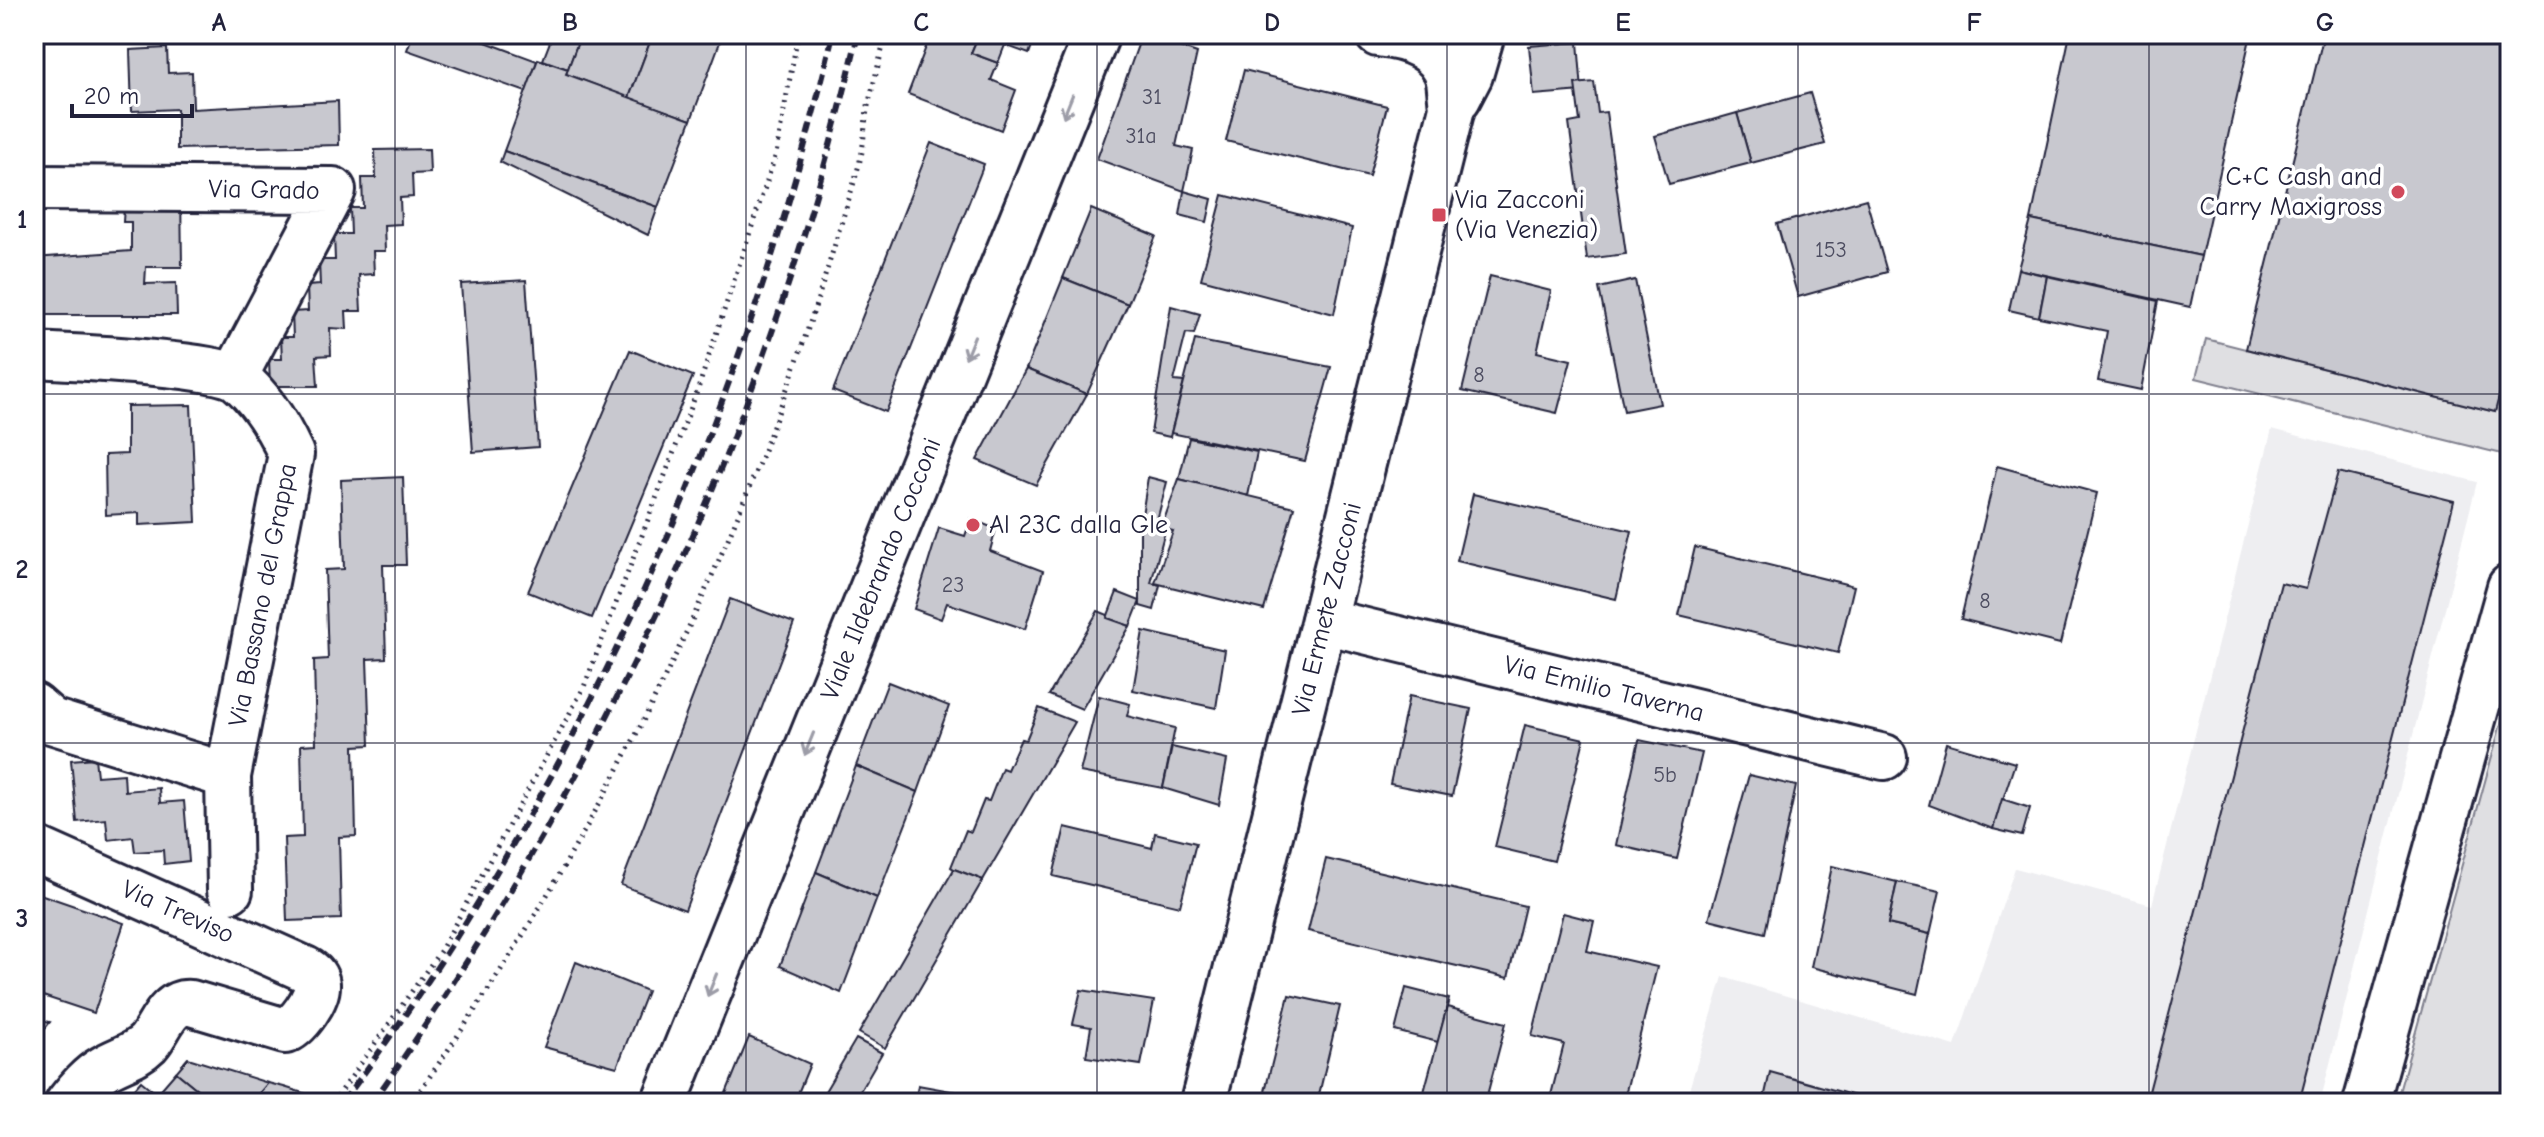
<svg xmlns="http://www.w3.org/2000/svg" width="2544" height="1137" viewBox="0 0 2544 1137" font-family="'Comic Neue',sans-serif">
	<rect width="100%" height="100%" fill="#fff"/>
	<filter id="ink" filterUnits="userSpaceOnUse"><feTurbulence type="fractalNoise" baseFrequency=".0125" numOctaves="2"/><feDisplacementMap in="SourceGraphic" scale="16" xChannelSelector="R" yChannelSelector="G"/><feConvolveMatrix kernelMatrix="1 2 1 2 8 2 1 2 1" color-interpolation-filters="sRGB"/></filter>
	<g filter="url(#ink)">
		<polygon fill="#eeeef1" points="2272,429 2477,482 2320,1103 1685,1103 1723,977 1955,1046 2015,868 2152,905"/>
		<g fill="#dfdfe2" stroke="#80808e" stroke-width="2">
			<polygon points="2206,339 2495,412 2510,353 2510,456 2196,378"/>
			<polygon points="2510,691 2510,1103 2396,1103"/>
		</g>
		<g fill="#c8c8cf" stroke="#22223b" stroke-width="2">
			<polygon points="413,34 464,34 537,61 526,92 407,50"/>
			<polygon points="553,34 581,34 568,69 543,60"/>
			<polygon points="581,34 653,34 629,98 566,74"/>
			<polygon points="653,34 723,34 691,120 629,98"/>
			<polygon points="931,34 979,34 971,53 998,63 991,80 1016,90 1001,130 908,94"/>
			<polygon points="979,34 1036,34 1029,54 1005,45 998,63 971,53"/>
			<polygon points="1142,34 1197,53 1176,146 1193,150 1184,191 1097,159"/>
			<polygon points="2070,34 2251,34 2201,256 2031,220"/>
			<polygon points="2324,34 2510,34 2510,353 2495,412 2246,349"/>
			<polygon points="1578,42 1582,91 1534,95 1529,46"/>
			<polygon points="167,48 168,73 192,72 193,109 338,101 339,145 177,149 177,109 132,111 130,50"/>
			<polygon points="538,59 568,69 566,74 691,120 658,207 504,151"/>
			<polygon points="1244,70 1387,106 1369,176 1226,141"/>
			<polygon points="1594,82 1598,113 1606,112 1626,254 1587,259 1569,123 1580,121 1575,84"/>
			<polygon points="1810,93 1825,144 1751,163 1737,113"/>
			<polygon points="1737,113 1751,163 1669,184 1655,136"/>
			<polygon points="931,143 984,164 886,412 833,391"/>
			<polygon points="429,149 430,173 412,174 413,197 400,198 401,224 384,225 385,251 373,251 374,274 359,275 361,311 346,311 347,329 330,328 331,355 316,356 318,386 270,386 269,359 282,359 281,337 293,337 292,312 308,311 307,286 320,285 319,260 335,260 334,234 351,234 350,208 363,208 362,178 376,178 375,150"/>
			<polygon points="504,151 658,207 648,235 500,162"/>
			<polygon points="125,189 181,190 182,267 146,267 145,284 176,283 177,315 34,315 34,258 131,251 131,222 123,222"/>
			<polygon points="1184,191 1212,199 1207,222 1180,215"/>
			<polygon points="1223,195 1352,228 1334,314 1201,279"/>
			<polygon points="1866,199 1887,272 1798,297 1777,224"/>
			<polygon points="1091,209 1156,236 1128,304 1063,278"/>
			<polygon points="2031,220 2201,256 2190,307 2018,269"/>
			<polygon points="2018,269 2047,276 2039,317 2009,310"/>
			<polygon points="1490,276 1551,291 1537,352 1571,360 1557,413 1462,391"/>
			<polygon points="2047,276 2158,301 2141,390 2098,381 2107,331 2039,317"/>
			<polygon points="1063,278 1128,304 1087,394 1026,369"/>
			<polygon points="526,280 538,447 473,452 461,284"/>
			<polygon points="1635,280 1660,404 1624,411 1599,288"/>
			<polygon points="1171,306 1200,314 1194,334 1186,333 1174,381 1184,382 1170,437 1151,433"/>
			<polygon points="1195,340 1331,367 1305,461 1171,433"/>
			<polygon points="630,350 693,376 592,618 528,592"/>
			<polygon points="1026,369 1087,394 1036,485 977,460"/>
			<polygon points="191,405 196,522 139,525 139,513 106,515 105,455 127,454 127,406"/>
			<polygon points="1189,438 1257,452 1248,496 1179,479"/>
			<polygon points="1997,466 2097,493 2060,644 1961,619"/>
			<polygon points="2338,472 2454,501 2299,1103 2146,1103 2281,583 2306,589"/>
			<polygon points="403,477 406,565 383,565 386,658 367,659 370,745 354,746 356,836 339,837 341,919 287,921 284,838 303,837 301,745 316,744 314,660 328,659 325,570 344,569 341,480"/>
			<polygon points="1148,477 1167,482 1155,528 1165,531 1151,583 1160,585 1154,610 1140,606 1140,528"/>
			<polygon points="1179,479 1294,507 1264,610 1155,583 1173,531 1161,528"/>
			<polygon points="1473,494 1632,531 1616,599 1457,561"/>
			<polygon points="971,519 996,529 990,551 1043,571 1025,629 947,603 941,619 914,609 939,528 965,536"/>
			<polygon points="1695,547 1854,586 1838,653 1679,615"/>
			<polygon points="1117,592 1140,601 1130,626 1107,618"/>
			<polygon points="730,599 794,623 685,910 621,885"/>
			<polygon points="1098,611 1108,615 1107,618 1130,626 1082,709 1049,695"/>
			<polygon points="1143,631 1225,650 1216,708 1133,690"/>
			<polygon points="888,682 949,706 918,792 856,766"/>
			<polygon points="1099,696 1130,704 1127,716 1175,728 1163,788 1080,772"/>
			<polygon points="1409,696 1471,709 1452,796 1390,784"/>
			<polygon points="1039,708 1075,722 983,880 954,869 951,867 966,830 971,832 984,800 989,801 1002,768 1007,770 1021,739 1026,740"/>
			<polygon points="1525,725 1584,739 1554,861 1495,847"/>
			<polygon points="1639,740 1702,753 1677,859 1616,845"/>
			<polygon points="1946,743 2015,763 1993,829 1929,805"/>
			<polygon points="1172,747 1227,760 1219,805 1163,788"/>
			<polygon points="95,758 97,776 124,774 125,791 159,788 160,803 184,801 189,861 164,864 163,850 135,852 133,837 108,840 106,819 77,822 71,760"/>
			<polygon points="856,766 918,792 877,898 816,872"/>
			<polygon points="1749,775 1796,786 1765,933 1709,919"/>
			<polygon points="2002,799 2030,808 2022,836 1993,829"/>
			<polygon points="1065,827 1152,848 1155,833 1196,843 1180,906 1053,876"/>
			<polygon points="1326,859 1525,906 1508,978 1308,931"/>
			<polygon points="1832,866 1897,882 1888,924 1930,934 1917,994 1811,967"/>
			<polygon points="954,869 983,880 885,1048 859,1033"/>
			<polygon points="816,872 877,898 841,993 780,966"/>
			<polygon points="1897,882 1940,891 1930,934 1888,924"/>
			<polygon points="34,892 124,923 94,1013 34,993"/>
			<polygon points="1563,913 1594,921 1587,951 1657,967 1623,1103 1549,1103 1564,1044 1532,1036"/>
			<polygon points="576,962 647,991 617,1067 544,1047"/>
			<polygon points="1406,988 1449,999 1438,1042 1395,1031"/>
			<polygon points="1081,990 1154,1001 1141,1065 1086,1057 1091,1027 1073,1024"/>
			<polygon points="1289,995 1340,1006 1317,1103 1298,1103 1264,1095"/>
			<polygon points="1447,1007 1506,1023 1485,1103 1421,1103"/>
			<polygon points="34,1018 50,1022 34,1042"/>
			<polygon points="749,1037 810,1064 794,1103 722,1103"/>
			<polygon points="856,1039 882,1053 853,1103 818,1103"/>
			<polygon points="188,1058 268,1083 251,1103 214,1103 176,1072"/>
			<polygon points="176,1072 214,1103 149,1103"/>
			<polygon points="1770,1072 1880,1103 1763,1103"/>
			<polygon points="141,1081 157,1094 149,1103 122,1103"/>
			<polygon points="268,1083 284,1087 319,1098 315,1103 251,1103"/>
			<polygon points="918,1085 1016,1103 915,1103"/>
		</g>
		<g fill="none" stroke-linecap="round" stroke-linejoin="round">
			<g stroke="#22223b" stroke-width="50">
				<g id="minor">
					<path d="M1378,34C1408,37 1440,47 1449,79"/>
					<polyline points="1458,98 1470,75 1482,34"/>
					<polyline points="34,188 333,190 235,376"/>
					<path d="M34,355C68,357 218,363 238,379C262,399 278,426 291,454L228,776L230,890"/>
					<polyline points="1324,621 1884,757"/>
					<polyline points="34,706 51,721 228,776"/>
					<path d="M34,848L305,969C311,972 316,976 317,984C318,998 298,1027 285,1031L191,1003C167,1000 161,1028 148,1043C135,1056 119,1059 104,1068C89,1077 79,1089 68,1103"/>
					<polyline points="664,1103 1097,34"/>
					<polyline points="1203,1103 1452,108 1449,79 1448,34"/>
					<polyline points="2366,1103 2510,587"/>
				</g>
			</g>
			<g stroke="#22223b" stroke-width="5" stroke-dasharray="2 6" stroke-linecap="butt">
				<polyline points="333,1103 441,950 584,687 698,389 776,154 798,34"/>
				<path d="M411,1103C600,839 745,545 838,234C846,207 856,179 862,152C864,138 865,124 867,110C873,85 880,59 886,34"/>
			</g>
			<use href="#minor" stroke="#fff" stroke-width="44"/>
			<g stroke="#22223b" stroke-width="6" stroke-dasharray="12 6" stroke-linecap="butt">
				<path d="M342,1103C578,787 743,417 833,34"/>
				<path d="M372,1103C602,777 768,423 858,34"/>
			</g>
		</g>
		<defs><path id="oneway-shaft" d="M-6 0H5M1.5-3L5.5 0L1.5 3" fill="none" stroke-width="1.6" stroke-linecap="round" stroke-linejoin="round" transform="scale(2)"/></defs>
		<g stroke="#9c9ca7">
			<use href="#oneway-shaft" transform="translate(1068 106) rotate(112)"/>
			<use href="#oneway-shaft" transform="translate(970 347) rotate(112)"/>
			<use href="#oneway-shaft" transform="translate(809 744) rotate(112)"/>
			<use href="#oneway-shaft" transform="translate(712 985) rotate(112)"/>
		</g>
	</g>
	<path fill="none" stroke="#22223b" stroke-width="2" stroke-opacity="0.55" d="M395,34V1103M746,34V1103M1097,34V1103M1447,34V1103M1798,34V1103M2149,34V1103M34,394H2510M34,743H2510"/>
	<g fill="#d1495b" stroke="#fff" stroke-width="3">
		<circle cx="2398" cy="192" r="8"/>
		<rect x="1431" y="207" width="16" height="16" rx="4"/>
		<circle cx="973" cy="525" r="8"/>
	</g>
	<g text-anchor="middle" dominant-baseline="central" stroke-width="7" stroke-linejoin="round" paint-order="stroke">
		<g font-size="22" fill="#4c4c60">
			<text x="1152" y="97">31</text>
			<text x="1141" y="136">31a</text>
			<text x="1831" y="250">153</text>
			<text x="1479" y="375">8</text>
			<text x="953" y="585">23</text>
			<text x="1985" y="601">8</text>
			<text x="1665" y="775">5b</text>
		</g>
		<g font-size="26" fill="#22223b" stroke="#fff" text-anchor="start">
			<text x="2382" y="177" text-anchor="end">C+C Cash and<tspan x="2382" dy="30">Carry Maxigross</tspan></text>
			<text x="1455" y="200">Via Zacconi<tspan x="1455" dy="30">(Via Venezia)</tspan></text>
			<text x="989" y="525">Al 23C dalla Gle</text>
		</g>
		<g font-size="26" fill="#22223b" stroke="#fff">
			<text transform="translate(264 190) rotate(1)">Via Grado</text>
			<text transform="translate(881 569) rotate(-68)">Viale Ildebrando Cocconi</text>
			<text transform="translate(263 595) rotate(-79)">Via Bassano del Grappa</text>
			<text transform="translate(1327 609) rotate(-76)">Via Ermete Zacconi</text>
			<text transform="translate(1604 689) rotate(14)">Via Emilio Taverna</text>
			<text transform="translate(178 912) rotate(24)">Via Treviso</text>
		</g>
	</g>
	<rect width="2544" height="1137" fill="none" stroke="#fff" stroke-width="88"/>
	<path d="M72 104v12h120v-12" fill="none" stroke="#22223b" stroke-width="4"/>
	<text x="84" y="104" font-size="24" fill="#22223b" stroke="#ffffff" stroke-width="6" paint-order="stroke">20 m</text>
	<rect x="44" y="44" width="2456" height="1049" fill="none" stroke="#22223b" stroke-width="3"/>
	<g font-size="26" text-anchor="middle" font-weight="bold" fill="#22223b">
		<text x="219" y="31">A</text>
		<text x="570" y="31">B</text>
		<text x="921" y="31">C</text>
		<text x="1272" y="31">D</text>
		<text x="1623" y="31">E</text>
		<text x="1974" y="31">F</text>
		<text x="2325" y="31">G</text>
		<text x="22" y="228">1</text>
		<text x="22" y="578">2</text>
		<text x="22" y="927">3</text>
	</g>
</svg>
